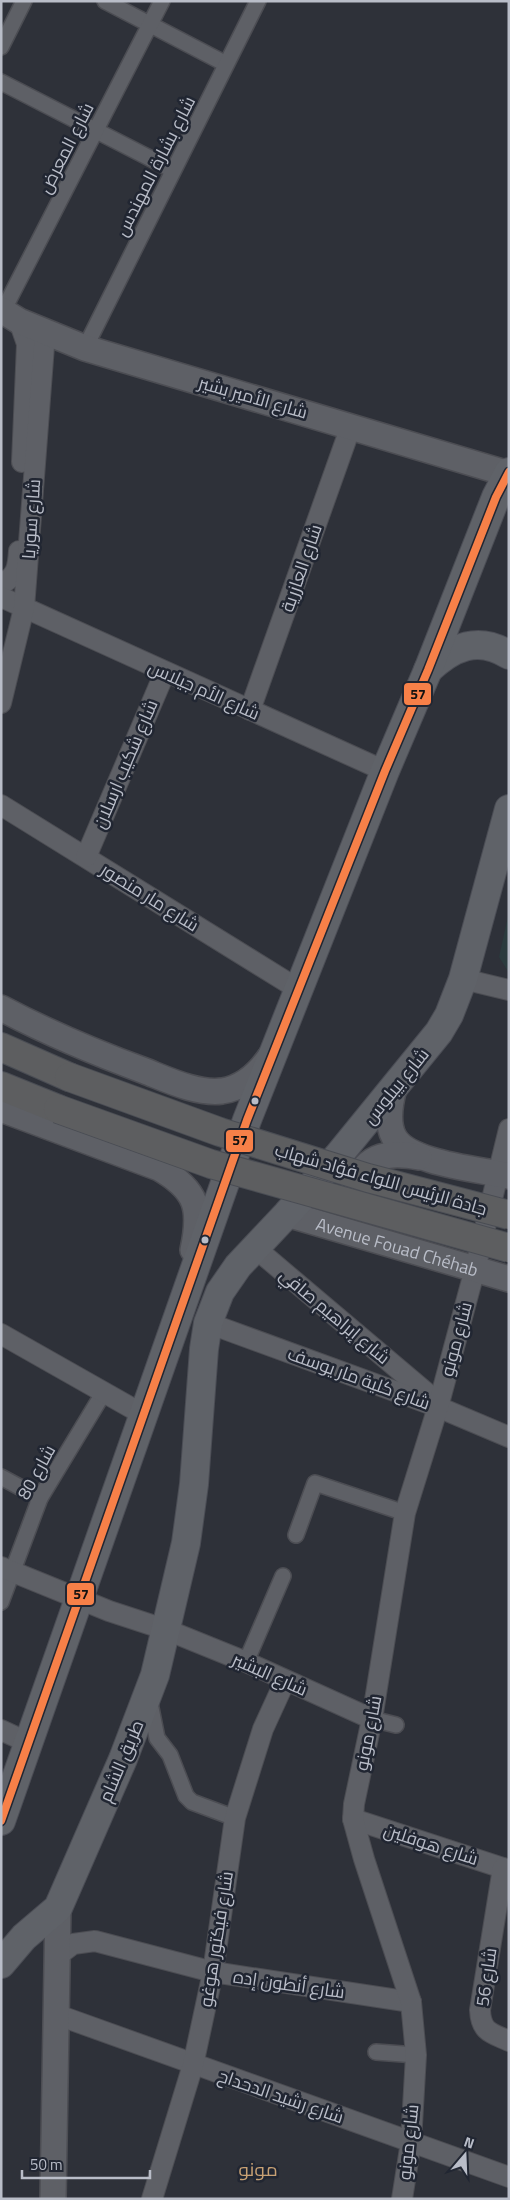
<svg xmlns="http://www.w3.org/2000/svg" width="510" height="2200" viewBox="0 0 510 2200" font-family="'Titillium Web',Cairo,sans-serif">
	<rect width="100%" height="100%" fill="#2e3139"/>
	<polygon fill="#2b3b3e" points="509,912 509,973 499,957"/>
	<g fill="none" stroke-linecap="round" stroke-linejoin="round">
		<g stroke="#4c4d53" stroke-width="18">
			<g id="pedestrian">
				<polyline points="105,1 226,64"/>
				<polyline points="1,47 24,1"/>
				<polyline points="1,82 173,170"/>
				<polyline points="3,311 162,1"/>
				<polyline points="85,348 258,1"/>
				<polyline points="1,1477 40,1498"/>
				<polyline points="296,1535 315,1483 405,1513"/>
				<polyline points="1,1602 40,1498 104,1392"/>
				<polyline points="246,1662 283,1576"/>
				<polyline points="149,1698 157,1738 170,1755 186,1796 192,1802 235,1818"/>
				<polyline points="372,1719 396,1725"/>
				<polyline points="376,2052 416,2055"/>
			</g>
		</g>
		<g stroke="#4c4d53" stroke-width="22">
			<g id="minor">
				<polyline points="19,321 27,344 22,462"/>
				<path d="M1,584C17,577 18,566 19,551"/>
				<polyline points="1,597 385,771"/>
				<polyline points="1,703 24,608 45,333"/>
				<polyline points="250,710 351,426"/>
				<polyline points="1,805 298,989"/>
				<polyline points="86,857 165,672"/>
				<polyline points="463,979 509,990"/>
				<polyline points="254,1247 436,1401"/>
				<polyline points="208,1323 438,1407 509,1437"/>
				<polyline points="1,1334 144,1415"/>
				<polyline points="1,1567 109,1611 167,1630 246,1662 372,1719"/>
				<polyline points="1,1730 29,1743"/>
				<polyline points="353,1819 509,1870"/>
				<path d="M503,1868L480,2010C481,2032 491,2033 509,2041"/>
				<polyline points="56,1957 73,1944 95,1941 213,1972 411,2002"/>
				<polyline points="55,2014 509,2177"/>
				<polyline points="152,2199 193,2065 213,1972 235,1818 263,1729 285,1681"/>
				<polyline points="402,2199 411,2142 416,2055 411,2002 364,1859 353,1819 354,1804 372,1719 405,1513 438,1407 475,1269 509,1129"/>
			</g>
		</g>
		<g stroke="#4c4d53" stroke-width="28">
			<g id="tertiary">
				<polyline points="1,310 19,321 85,348 509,474"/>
				<path d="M1,1008C48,1033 96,1053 145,1071C168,1080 197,1094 222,1091C243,1088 259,1073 270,1057"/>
				<path d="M394,1088C390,1103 386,1122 394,1137C409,1164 480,1169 509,1176"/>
				<path d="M1,1109L159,1168C197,1190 202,1208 193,1250"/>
				<path d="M353,1193C362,1155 386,1151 419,1157"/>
				<path id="s1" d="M287,1214L509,1279"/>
				<polyline points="53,2199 58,1908"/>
			</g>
		</g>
		<g stroke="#4b4d55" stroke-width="30">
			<g id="primary">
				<path d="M428,670C452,647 478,635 509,655"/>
				<polyline points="1,1821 247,1120 385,771 428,670 496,497 509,472"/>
				<polyline points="1,1964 24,1937 58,1908 123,1759 155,1675 186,1543 194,1484 204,1349 208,1323 220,1292 238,1266 287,1214 338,1156 439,1032 449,1015 463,979 509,809"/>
			</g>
		</g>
		<g stroke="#4a4d54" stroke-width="30">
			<g id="motorway">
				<polyline points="1,1047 69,1077"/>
				<polyline points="1,1086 58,1109"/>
			</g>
		</g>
		<use href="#pedestrian" stroke="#5e6066" stroke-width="15"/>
		<use href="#minor" stroke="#5e6066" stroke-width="20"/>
		<use href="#tertiary" stroke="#5e6066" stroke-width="25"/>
		<use href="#primary" stroke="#5f6268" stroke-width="28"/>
		<use href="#motorway" stroke="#5d5e60" stroke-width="28"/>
		<g stroke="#4a4d54" stroke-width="30" stroke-linecap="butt">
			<g id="motorway-bridge">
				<polyline points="69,1077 220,1132 368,1178 509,1215"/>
				<polyline points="58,1109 211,1164 509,1248"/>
			</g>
		</g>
		<use href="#motorway-bridge" stroke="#5d5e60" stroke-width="28"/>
		<g stroke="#212632" stroke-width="11">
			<polyline id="bus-1" points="1,1821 247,1120 385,771 428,670 496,497 509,472"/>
		</g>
		<use href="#bus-1" stroke="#f78048" stroke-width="8"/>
	</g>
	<g fill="#b9bdc8" stroke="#212632" stroke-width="2">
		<circle cx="255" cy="1101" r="4.5"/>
		<circle cx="205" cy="1240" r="4.5"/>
	</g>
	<g text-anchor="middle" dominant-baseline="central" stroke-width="5" stroke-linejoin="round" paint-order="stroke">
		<g font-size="18" fill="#b9bdc8" stroke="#212632">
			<text transform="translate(66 148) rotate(-63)">شارع المعرض</text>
			<text transform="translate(155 166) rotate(-63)">شارع بشارة المهندس</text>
			<text transform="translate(253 397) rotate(16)">شارع الأمير بشير</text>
			<text transform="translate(31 519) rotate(-86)">شارع سوريا</text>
			<text transform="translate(301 568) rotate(-71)">شارع العازرية</text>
			<text transform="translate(204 690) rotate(24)">شارع الأم جيلاس</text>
			<text transform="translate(125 764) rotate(-67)">شارع شكيب ارسلان</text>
			<text transform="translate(150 897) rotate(32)">شارع مار منصور</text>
			<text transform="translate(396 1086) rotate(-51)">شارع بيبلوس</text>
			<text transform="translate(381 1179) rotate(16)">جادة الرئيس اللواء فؤاد شهاب</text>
			<text stroke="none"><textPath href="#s1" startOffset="115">Avenue Fouad Chéhab</textPath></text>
			<text transform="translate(335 1316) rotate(40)">شارع إبراهيم صافي</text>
			<text transform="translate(456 1339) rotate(-75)">شارع مونو</text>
			<text transform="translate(359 1378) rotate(20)">شارع كلية مار يوسف</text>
			<text transform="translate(36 1472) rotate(-61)">شارع 80</text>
			<text transform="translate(270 1674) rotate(24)">شارع البشير</text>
			<text transform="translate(368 1733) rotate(-79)">شارع مونو</text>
			<text transform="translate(121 1761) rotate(-67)">طريق الشام</text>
			<text transform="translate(431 1844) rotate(18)">شارع هوفلين</text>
			<text transform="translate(216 1939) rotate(-81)">شارع فيكتور هوغو</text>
			<text transform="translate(486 1977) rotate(-82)">شارع 56</text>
			<text transform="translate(289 1984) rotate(8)">شارع أنطون إده</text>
			<text transform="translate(281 2096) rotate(19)">شارع رشيد الدحداح</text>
			<text transform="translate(408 2142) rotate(-84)">شارع مونو</text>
		</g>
		<g font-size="19" fill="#c8a174" stroke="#212632">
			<text x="258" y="2168">مونو</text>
		</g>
	</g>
	<g stroke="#212632" stroke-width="2">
		<rect x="403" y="682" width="29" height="24" rx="5" fill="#f78048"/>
		<rect x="225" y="1129" width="29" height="24" rx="5" fill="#f78048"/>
		<rect x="66" y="1582" width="29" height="24" rx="5" fill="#f78048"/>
	</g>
	<g font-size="14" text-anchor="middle" font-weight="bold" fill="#111">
		<text x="418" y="699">57</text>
		<text x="240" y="1145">57</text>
		<text x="81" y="1599">57</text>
	</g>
	<rect width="510" height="2200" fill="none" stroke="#b9bdc8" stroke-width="5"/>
	<g transform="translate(465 2155) rotate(19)" stroke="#212632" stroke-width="4" paint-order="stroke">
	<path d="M0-4L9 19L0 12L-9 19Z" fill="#b9bdc8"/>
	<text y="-8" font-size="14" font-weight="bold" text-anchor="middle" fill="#b9bdc8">N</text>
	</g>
	<path d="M22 2170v8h128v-8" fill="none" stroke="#b9bdc8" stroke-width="2.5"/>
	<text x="30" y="2170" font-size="15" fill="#b9bdc8" stroke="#212632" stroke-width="4" paint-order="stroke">50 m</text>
</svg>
